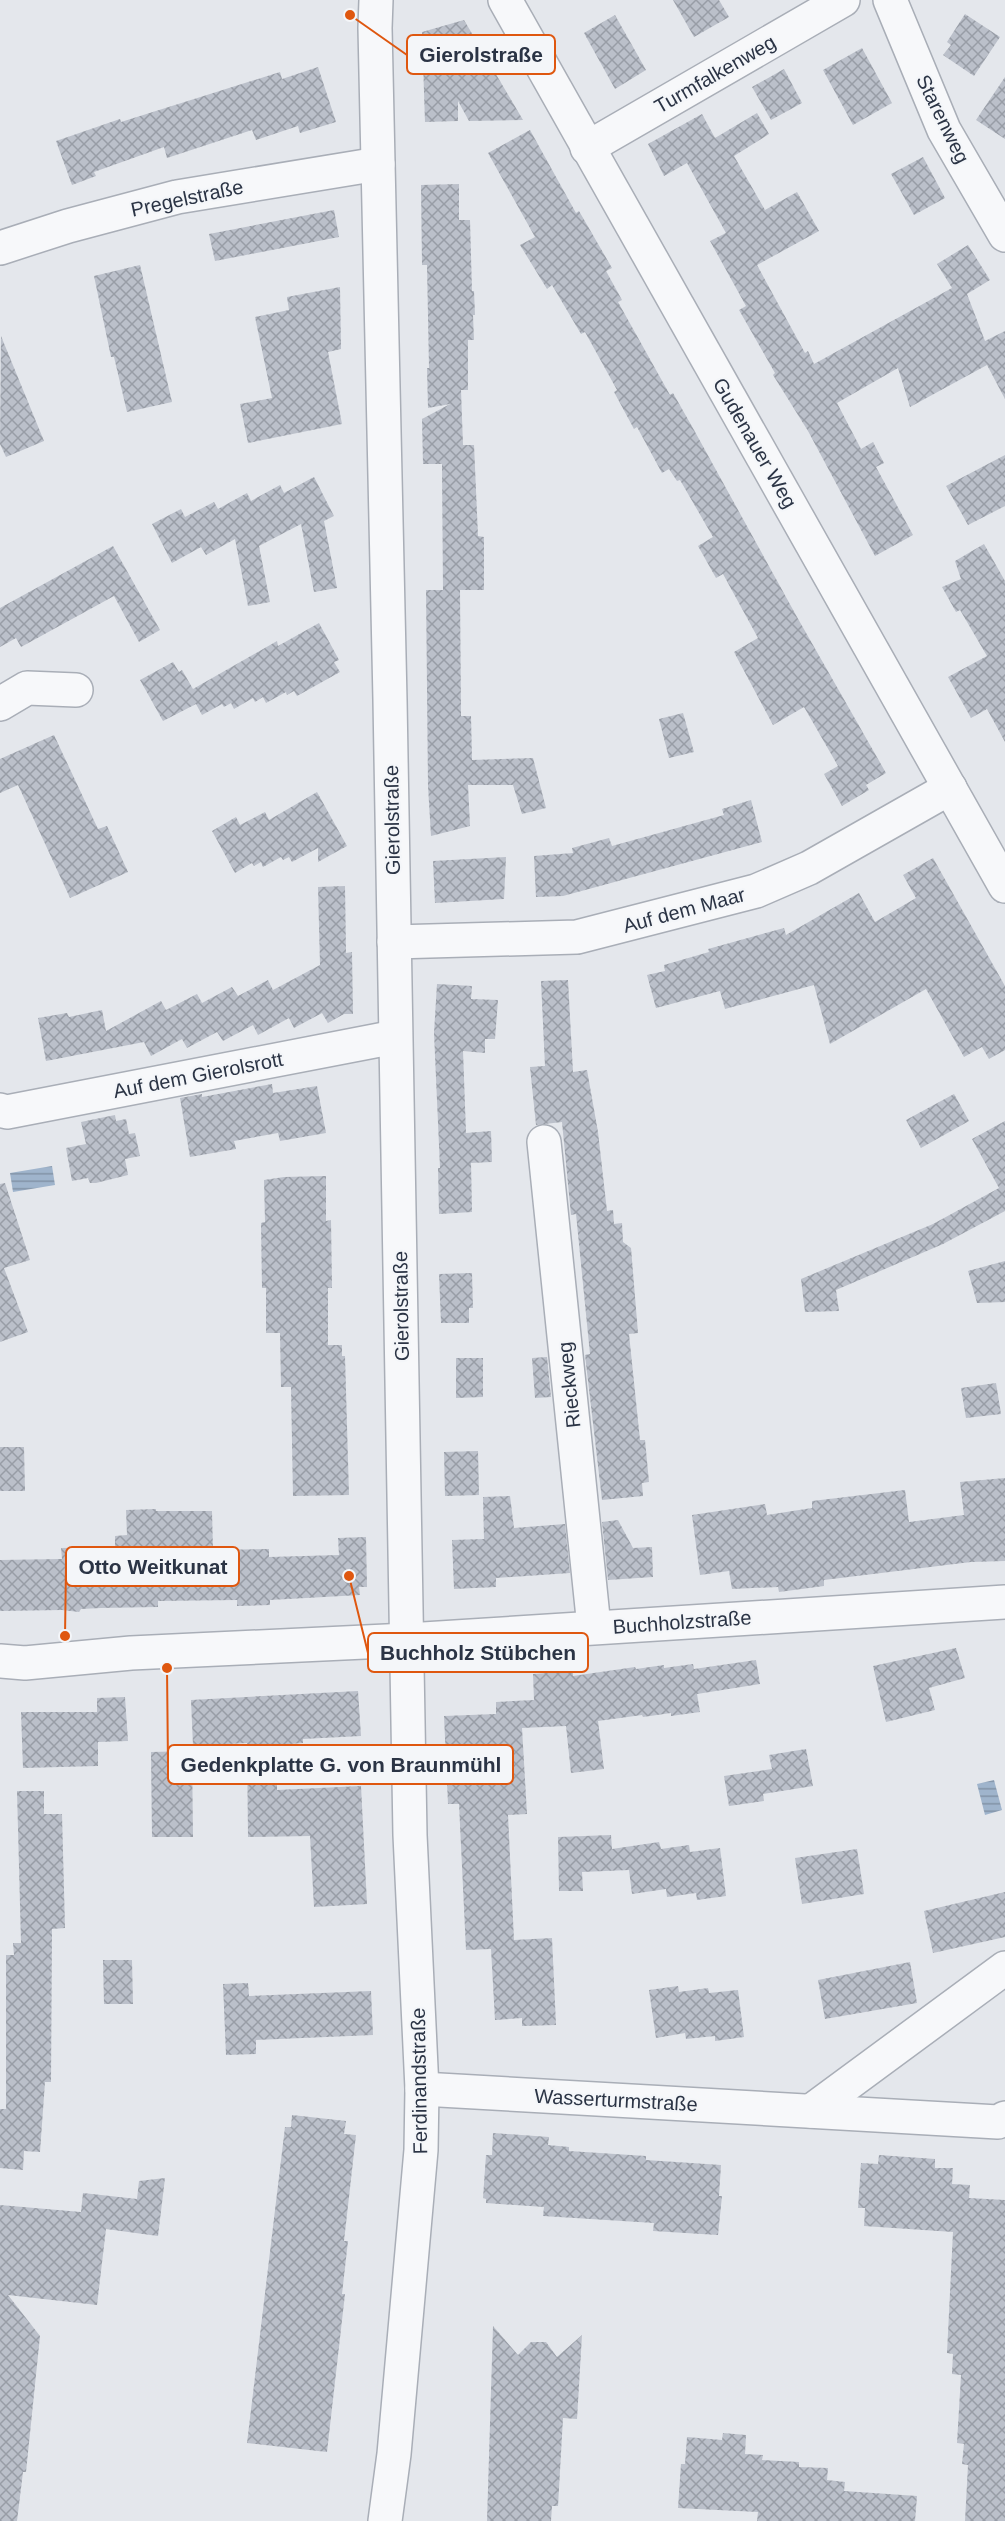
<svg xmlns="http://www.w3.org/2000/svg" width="1005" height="2521" viewBox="0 0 1005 2521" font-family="Arial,sans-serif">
	<defs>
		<pattern id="water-rules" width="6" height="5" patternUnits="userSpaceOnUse" patternTransform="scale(1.5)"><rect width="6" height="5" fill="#9fb4cc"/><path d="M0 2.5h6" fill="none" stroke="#8293a7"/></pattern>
		<pattern id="building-cross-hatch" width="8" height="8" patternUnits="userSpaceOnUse" patternTransform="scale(1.5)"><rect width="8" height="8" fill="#bbc0ca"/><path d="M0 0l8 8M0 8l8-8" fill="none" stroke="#989da6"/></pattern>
	</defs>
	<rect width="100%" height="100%" fill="#e4e7ec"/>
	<g fill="url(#water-rules)">
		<polygon points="52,1166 55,1185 13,1192 10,1173"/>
		<polygon points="994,1780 1002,1810 985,1815 977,1784"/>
	</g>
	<g fill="url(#building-cross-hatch)">
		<polygon points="673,0 719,0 729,17 694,37"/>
		<polygon points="965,14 1000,37 974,76 943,55 951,45 947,42"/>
		<polygon points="615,15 646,70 615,89 584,33"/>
		<polygon points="464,20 523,120 469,121 458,101 458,121 425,122 422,32"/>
		<polygon points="862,48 892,103 853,125 823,70"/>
		<polygon points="318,67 336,122 300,133 298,126 256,140 252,130 167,158 164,147 94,172 96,176 72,185 56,141 120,119 121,122 280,72 282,79"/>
		<polygon points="784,69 802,103 771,120 752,87"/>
		<polygon points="1005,77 1005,139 976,120"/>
		<polygon points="757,113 769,134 734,156 765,210 797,192 819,231 757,265 805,353 808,351 814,364 952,288 937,264 968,245 990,280 967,294 985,341 1005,331 1005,399 987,365 910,407 898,368 837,403 861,449 873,442 884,463 876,467 913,535 875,556 808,431 773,375 775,373 739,310 746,306 710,241 726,233 687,163 664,176 648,144 702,114 715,138"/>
		<polygon points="530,130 576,213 579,211 612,268 606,271 622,300 618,302 670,395 673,393 694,430 797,617 886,773 866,785 869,790 842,806 824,774 838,766 804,707 773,725 734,652 758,638 723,574 716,578 698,546 713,537 680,480 677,481 669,469 662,473 637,427 634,429 614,392 617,390 585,332 581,334 552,285 547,289 520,245 535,237 488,153"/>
		<polygon points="923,157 945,198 914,215 891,174"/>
		<polygon points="459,184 459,220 470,220 472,291 474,291 475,315 473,315 474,340 468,340 468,390 461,390 463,445 474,445 478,536 484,537 484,590 443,590 442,464 423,464 422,419 450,404 428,408 427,368 429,368 427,265 422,265 421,185"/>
		<polygon points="334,210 339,237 215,261 209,234"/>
		<polygon points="140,265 172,402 127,412 114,357 111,357 94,276"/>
		<polygon points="340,287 341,349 328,352 342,424 248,443 240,404 272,398 255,317 289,310 287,297"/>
		<polygon points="1,336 44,441 6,457 0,444"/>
		<polygon points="1005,455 1005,506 968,525 946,486"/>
		<polygon points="314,477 334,516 324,521 337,588 314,592 301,524 259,546 270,602 248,606 235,539 206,555 201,547 172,563 152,524 181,509 185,517 214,502 218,509 247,493 251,501 280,485 284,493"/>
		<polygon points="984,544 1005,581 1005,742 987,709 971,718 948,677 987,656 960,610 956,612 942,587 961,579 955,561"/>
		<polygon points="113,546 160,630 139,642 114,596 21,647 16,638 0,647 0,608"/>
		<polygon points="426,590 460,590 461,716 471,716 472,760 533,758 546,808 522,814 513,785 468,785 470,826 431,836 428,786"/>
		<polygon points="319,623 339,660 334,662 340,672 297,696 294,691 287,695 286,692 266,703 263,697 255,702 253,698 234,709 231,703 224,707 222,704 202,715 196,704 163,721 140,680 173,662 179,672 182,670 193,689 277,641 278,646"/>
		<polygon points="683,713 694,752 669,758 659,719"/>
		<polygon points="54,735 98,829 107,826 128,872 70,898 18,785 0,793 0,759"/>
		<polygon points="317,792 347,846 318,862 318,848 292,862 289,857 283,860 281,857 263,867 261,862 254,866 252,863 235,873 212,831 236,817 240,825 265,812 269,820"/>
		<polygon points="751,800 762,842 563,896 536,897 534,856 573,853 572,848 609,838 612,846 724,815 722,809"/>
		<polygon points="506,857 504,899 435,903 433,861"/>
		<polygon points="933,858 1005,986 1005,1050 989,1059 982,1047 964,1057 926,989 830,1044 814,985 725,1009 720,991 656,1008 647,975 665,971 664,965 709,952 708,949 784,928 786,935 859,893 875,922 916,898 903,875"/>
		<polygon points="345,886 346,953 352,952 353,1014 344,1014 328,1023 322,1013 294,1028 289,1018 258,1035 253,1025 223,1041 217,1032 187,1048 182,1039 151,1056 144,1042 46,1061 38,1018 67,1013 69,1017 102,1010 106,1031 161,1001 166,1010 197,994 202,1003 232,987 238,996 268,980 273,990 320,965 318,887"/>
		<polygon points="568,980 573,1072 587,1070 598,1132 607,1211 613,1210 614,1224 622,1223 623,1242 631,1248 638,1333 629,1334 640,1440 645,1440 649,1482 642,1483 643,1496 602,1500 585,1355 590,1354 576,1214 571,1215 562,1122 536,1125 530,1067 545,1066 541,981"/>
		<polygon points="437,984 472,986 471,999 498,1000 495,1039 485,1039 485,1053 463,1051 466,1133 491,1131 492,1162 471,1163 472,1212 439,1214 438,1168 440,1168 434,1033"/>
		<polygon points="272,1084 273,1093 317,1086 326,1133 280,1141 278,1133 234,1141 236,1149 190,1157 180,1098 202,1094 202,1097"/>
		<polygon points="954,1094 969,1121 921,1148 906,1120"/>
		<polygon points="115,1115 116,1121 126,1119 129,1134 135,1133 140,1156 125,1159 128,1175 96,1183 90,1183 88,1178 72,1181 66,1148 86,1144 81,1122"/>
		<polygon points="1005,1121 1005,1211 943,1244 836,1290 839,1311 805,1312 801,1279 933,1224 999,1188 972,1139"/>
		<polygon points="326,1176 326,1221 331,1220 332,1288 328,1288 328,1345 342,1345 342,1356 345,1356 349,1495 293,1496 291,1387 281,1387 280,1333 266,1333 266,1288 262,1288 261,1223 265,1222 264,1180 284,1177"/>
		<polygon points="5,1183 30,1260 4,1268 28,1332 0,1342 0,1184"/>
		<polygon points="1005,1261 1005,1302 977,1303 968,1271"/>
		<polygon points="472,1273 473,1308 469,1308 469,1323 441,1323 439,1274"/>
		<polygon points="547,1357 551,1397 535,1398 532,1358"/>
		<polygon points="456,1358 483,1358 483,1397 456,1398"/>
		<polygon points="996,1383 1001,1414 966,1418 961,1388"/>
		<polygon points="0,1447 24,1447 25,1491 0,1491"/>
		<polygon points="478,1451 479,1495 445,1496 444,1452"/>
		<polygon points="1005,1478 1005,1561 971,1562 824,1580 824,1586 779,1592 778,1587 732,1589 729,1571 700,1575 692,1515 765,1504 767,1515 812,1508 812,1501 905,1490 909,1522 964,1515 960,1482"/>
		<polygon points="510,1496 514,1528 565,1524 570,1573 496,1578 496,1587 454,1589 452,1540 484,1539 483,1497"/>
		<polygon points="156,1509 156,1511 212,1511 213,1550 269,1549 269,1557 339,1555 338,1538 366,1537 367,1587 359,1587 360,1595 270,1600 270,1605 237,1606 237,1600 158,1601 158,1607 101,1608 81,1609 79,1612 62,1610 0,1611 0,1560 62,1559 61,1548 115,1547 115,1536 127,1535 126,1510"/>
		<polygon points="618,1520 633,1548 652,1547 653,1577 608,1580 602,1522"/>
		<polygon points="956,1648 965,1678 929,1688 935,1710 886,1722 873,1666"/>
		<polygon points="756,1660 760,1684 697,1694 700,1712 671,1716 671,1713 643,1717 642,1715 598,1721 604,1769 571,1773 566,1726 522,1728 527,1814 508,1815 514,1940 552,1938 556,2025 522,2026 522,2018 495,2020 491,1949 466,1950 459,1804 448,1804 444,1716 496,1714 496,1702 534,1700 533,1674 573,1671 573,1676 635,1667 636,1669 664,1665 664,1668 693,1664 694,1669"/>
		<polygon points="358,1691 361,1736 303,1739 303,1743 277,1745 277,1790 361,1786 367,1904 314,1907 310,1836 248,1837 247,1743 193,1746 191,1700"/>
		<polygon points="125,1697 128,1741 98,1742 98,1766 23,1768 21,1712 97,1712 97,1698"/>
		<polygon points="806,1749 813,1786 763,1794 764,1801 729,1806 724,1776 772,1769 769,1755"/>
		<polygon points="192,1751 193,1837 152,1837 151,1752"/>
		<polygon points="17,1791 44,1791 44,1814 62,1814 65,1928 52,1929 51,2082 45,2082 40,2152 24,2151 23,2170 0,2168 0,2109 6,2109 6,1955 14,1955 13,1943 21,1943"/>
		<polygon points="611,1835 612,1849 659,1842 661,1849 689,1845 690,1852 720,1848 726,1896 697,1900 696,1893 667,1897 666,1889 632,1894 629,1870 582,1872 583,1891 559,1891 558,1837"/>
		<polygon points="857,1849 864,1894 802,1904 795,1858"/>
		<polygon points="1005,1892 1005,1937 933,1953 924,1911"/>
		<polygon points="103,1960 132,1960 133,2004 104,2004"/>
		<polygon points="910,1962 917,2003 825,2019 818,1980"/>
		<polygon points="248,1983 249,1996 371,1991 373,2035 256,2040 256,2054 226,2055 223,1984"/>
		<polygon points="678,1986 679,1992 708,1988 709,1993 738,1990 744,2037 715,2041 715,2036 686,2039 685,2033 656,2038 649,1990"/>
		<polygon points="292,2115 346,2121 344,2134 356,2135 344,2241 348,2241 342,2294 345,2294 327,2452 247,2443 285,2127 291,2127"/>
		<polygon points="493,2133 549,2137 548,2145 569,2147 569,2151 646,2156 646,2160 721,2165 719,2196 722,2196 718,2235 653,2231 654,2223 543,2216 544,2207 486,2203 486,2199 483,2198 486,2155 492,2155"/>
		<polygon points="879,2155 935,2159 935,2168 953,2168 952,2184 970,2185 969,2198 1005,2200 1005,2521 965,2521 968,2465 962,2464 964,2444 957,2443 961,2375 952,2374 953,2354 947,2353 953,2232 864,2226 865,2208 858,2208 861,2163 878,2164"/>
		<polygon points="165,2178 158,2236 106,2229 97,2305 8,2295 40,2336 26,2472 23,2472 17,2521 0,2521 0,2205 81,2212 83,2193 137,2199 139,2181"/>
		<polygon points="493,2326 518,2355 531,2342 546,2342 557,2357 582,2335 577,2419 563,2418 558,2506 552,2506 551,2521 487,2521"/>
		<polygon points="723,2433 746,2435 745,2454 763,2455 762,2460 799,2462 799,2467 828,2468 827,2480 845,2482 844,2491 917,2496 915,2521 757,2521 758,2512 678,2508 681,2464 685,2464 687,2437 722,2440"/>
	</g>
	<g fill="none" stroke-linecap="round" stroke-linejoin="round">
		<g stroke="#a9aeb7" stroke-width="36">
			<g id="minor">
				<polyline points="376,0 375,28 390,700 410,1835 422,2089 421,2150 394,2454 385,2521"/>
				<polyline points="505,0 1005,886"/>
				<polyline points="890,0 944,130 1005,235"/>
				<polyline points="587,148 843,0"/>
				<polyline points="0,248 68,226 177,197 378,164"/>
				<polyline points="0,704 27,688 76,690"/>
				<polyline points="394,942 577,937 756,891 809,868 950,788"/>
				<polyline points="0,1110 7,1112 395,1037"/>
				<polyline points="544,1142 594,1627"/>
				<polyline points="0,1661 25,1663 131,1653 407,1640 1005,1602"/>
				<polyline points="422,2089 998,2122 1005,2118"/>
				<polyline points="811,2111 1005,1968"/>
			</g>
		</g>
		<use href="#minor" stroke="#f7f8fa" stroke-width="33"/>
	</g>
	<g text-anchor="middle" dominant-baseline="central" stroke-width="4.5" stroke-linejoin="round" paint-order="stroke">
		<g font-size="20" fill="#2b3445" stroke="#f4f6f9">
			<text transform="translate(715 74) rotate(-30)">Turmfalkenweg</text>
			<text transform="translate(943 119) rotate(64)">Starenweg</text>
			<text transform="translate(187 198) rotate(-12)">Pregelstraße</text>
			<text transform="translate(755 443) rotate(60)">Gudenauer Weg</text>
			<text transform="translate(392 820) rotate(-91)">Gierolstraße</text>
			<text transform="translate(684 910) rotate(-15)">Auf dem Maar</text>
			<text transform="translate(198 1075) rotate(-11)">Auf dem Gierolsrott</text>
			<text transform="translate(401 1306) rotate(-91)">Gierolstraße</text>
			<text transform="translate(569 1385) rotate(-96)">Rieckweg</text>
			<text transform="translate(682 1622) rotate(-4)">Buchholzstraße</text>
			<text transform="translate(419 2081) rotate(-91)">Ferdinandstraße</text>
			<text transform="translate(616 2100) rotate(3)">Wasserturmstraße</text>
		</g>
	</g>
	<path fill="none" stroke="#df570f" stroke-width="2" d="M350 15L407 55M65 1636L66 1566M349 1576L368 1653M167 1668L168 1765"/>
	<g fill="#df570f" stroke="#f4f6f9" stroke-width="2">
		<circle cx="350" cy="15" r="6"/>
		<circle cx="65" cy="1636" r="6"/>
		<circle cx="349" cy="1576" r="6"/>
		<circle cx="167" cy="1668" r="6"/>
	</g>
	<g fill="#f4f6f9" stroke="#df570f" stroke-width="2">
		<rect x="407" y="35" width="148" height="39" rx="6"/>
		<rect x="66" y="1547" width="173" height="39" rx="6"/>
		<rect x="368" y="1633" width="220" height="39" rx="6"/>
		<rect x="168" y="1745" width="345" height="39" rx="6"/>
	</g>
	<g font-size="21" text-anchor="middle" font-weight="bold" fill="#2b3445">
		<text x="481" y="62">Gierolstraße</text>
		<text x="153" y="1574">Otto Weitkunat</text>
		<text x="478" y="1660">Buchholz Stübchen</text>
		<text x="341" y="1772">Gedenkplatte G. von Braunmühl</text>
	</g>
</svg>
